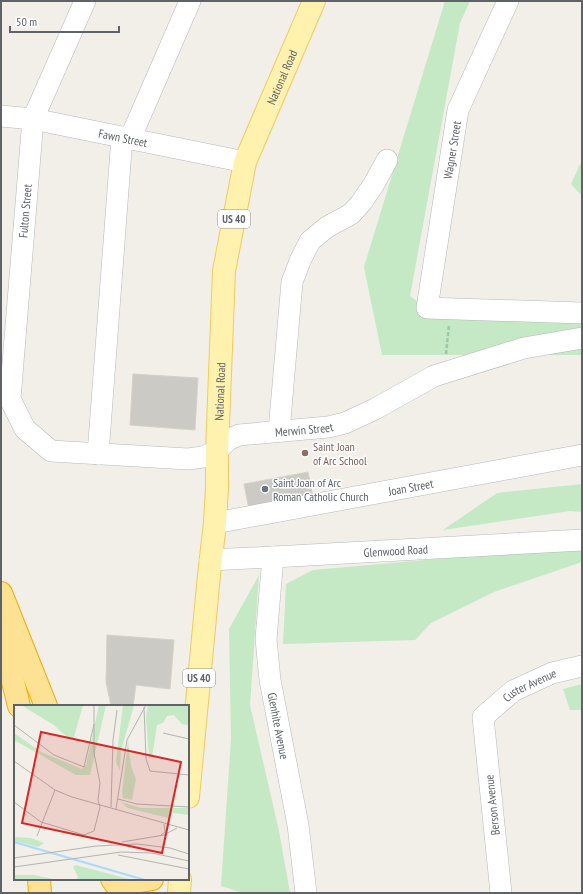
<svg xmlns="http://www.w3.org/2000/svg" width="583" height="894" viewBox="0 0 583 894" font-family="'PT Sans Narrow',sans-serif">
	<rect width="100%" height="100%" fill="#f1efe8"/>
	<g fill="#c5e8c5">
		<polygon points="445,1 470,1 460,23 410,296 436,315 582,321 582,355 382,355 364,267"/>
		<polygon points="582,160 582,196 571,184"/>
		<polygon points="582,484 582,512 570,511 443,530 497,493"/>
		<polygon points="582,546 582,562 494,592 431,623 415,640 283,644 286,584 313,570"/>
		<polygon points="259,575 250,705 279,831 290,893 243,893 221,886 231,739 229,629"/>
		<polygon points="582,684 582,710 570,710 563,689"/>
	</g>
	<g fill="#cccac5" stroke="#d6d1c6">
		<polygon points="133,374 198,378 195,430 130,425"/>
		<polygon points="308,472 313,497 249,509 244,484"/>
		<polygon points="107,635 174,640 170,689 136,685 133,706 111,706 106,682"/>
	</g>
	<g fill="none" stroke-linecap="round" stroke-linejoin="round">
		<g stroke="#b5b8bc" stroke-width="22">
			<g id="minor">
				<path id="s1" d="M85,1L33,119L10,399L25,429L51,451L188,459L203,457L217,451L228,440L239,435L328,427L345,423L375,409L434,376L524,348L582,338"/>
				<polyline points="508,1 458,110 427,308 582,313"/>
				<path id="s2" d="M1,116L33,119L245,162"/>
				<polyline points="130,139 190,1"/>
				<polyline points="279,431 292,282 300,261 310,241 327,227 351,214 361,203 374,184 387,160"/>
				<polyline points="98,454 122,137"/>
				<path id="s3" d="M215,523L582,455"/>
				<path id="s4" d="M273,557L266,639L270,680L298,825L306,893"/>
				<path id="s5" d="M210,560L273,557L582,540"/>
				<path id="s6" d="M501,893L483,717L513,691L552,673L582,666"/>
			</g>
		</g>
		<g stroke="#f2c960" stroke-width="24">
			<g id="major">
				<path id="s7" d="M188,797L209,575L215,523L217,487V451L224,271L245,162L314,1"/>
				<polyline points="179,893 180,879"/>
			</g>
		</g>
		<g stroke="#f9ab00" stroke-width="24">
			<g id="highway">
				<polyline points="1,593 46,706"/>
				<polyline points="1,633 19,706"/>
				<polyline points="39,879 40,893"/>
				<polyline points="112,879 122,893"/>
				<polyline points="131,879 135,882 152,879"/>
			</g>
		</g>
		<polyline stroke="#9cc7a9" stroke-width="2.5" stroke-dasharray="4 2" stroke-linecap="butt" points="446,354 449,325"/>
		<use href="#minor" stroke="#fff" stroke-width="21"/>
		<use href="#major" stroke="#fff2af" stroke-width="22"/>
		<use href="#highway" stroke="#fde293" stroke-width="22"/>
	</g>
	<circle fill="#8d6e63" stroke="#fff" stroke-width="1.5" cx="305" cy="453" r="4"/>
	<circle fill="#6b7280" stroke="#fff" stroke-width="1.5" cx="265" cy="489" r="4"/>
	<g text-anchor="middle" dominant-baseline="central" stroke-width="3" stroke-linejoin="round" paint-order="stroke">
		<g fill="#fff" stroke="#8f9295" stroke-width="1">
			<rect x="218" y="210" width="32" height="18" rx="3"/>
			<rect x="183" y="669" width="32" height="18" rx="3"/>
		</g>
		<g font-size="11" font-weight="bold" fill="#5f6368">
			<text x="234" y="219">US 40</text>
			<text x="199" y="678">US 40</text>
		</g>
		<g font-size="12" fill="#5f6368" stroke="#fff">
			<text stroke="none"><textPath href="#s7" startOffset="731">National Road</textPath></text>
			<text stroke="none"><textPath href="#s2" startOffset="124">Fawn Street</textPath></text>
			<text transform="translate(452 150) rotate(-81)">Wagner Street</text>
			<text transform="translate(25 211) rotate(-85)">Fulton Street</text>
			<text stroke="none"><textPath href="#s7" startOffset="407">National Road</textPath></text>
			<text stroke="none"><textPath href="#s1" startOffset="738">Merwin Street</textPath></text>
			<text stroke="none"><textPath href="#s3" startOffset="199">Joan Street</textPath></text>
			<text stroke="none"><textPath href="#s5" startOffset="186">Glenwood Road</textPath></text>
			<text stroke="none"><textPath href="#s6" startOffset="234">Custer Avenue</textPath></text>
			<text stroke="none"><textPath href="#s4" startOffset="170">Glenhite Avenue</textPath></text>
			<text transform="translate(492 805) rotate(-96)">Berson Avenue</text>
		</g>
		<g font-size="12" fill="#785e54" stroke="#fff" text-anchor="start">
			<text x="313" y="446">Saint Joan<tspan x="313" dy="14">of Arc School</tspan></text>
		</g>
		<g font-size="12" fill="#5b616d" stroke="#fff" text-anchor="start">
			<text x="273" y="482">Saint Joan of Arc<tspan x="273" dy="14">Roman Catholic Church</tspan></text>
		</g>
	</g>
	<g transform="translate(14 705)">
		<rect width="175" height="175" fill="#f1efe8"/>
		<path d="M7,0H69L60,32L56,35L40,20ZM85,0H92L76,70H62L0,35V28L27,47L68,64L72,60ZM109,0H120L107,46L106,66L102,57ZM134,0H175V20L168,19L160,10L153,11L149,18L143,20L138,52L135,53L132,13ZM114,35L117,61L122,74L118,95L109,93L108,88ZM107,97L127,103H175V110L159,108L154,113L114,103ZM0,132L17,133L30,138L24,142L0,136ZM62,160L65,161L119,175H62L64,172L59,162ZM0,170H20L44,175H0Z" fill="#c5e8c5"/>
		<path fill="none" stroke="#aadaff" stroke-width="2" d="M0,137L131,175"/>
		<path fill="none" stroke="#b3b3b1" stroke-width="1" d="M130,2L132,54L136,66L175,70M0,20L40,50L70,62L80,19V0M149,28L175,34M0,56L41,85L58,92L175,125M104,94L123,99L175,102M0,97L27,117L70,130L80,126L86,102L84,95L86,78L80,48V19M97,102L99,35L103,5M102,104L113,35L132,0M147,130L151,127L150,119M23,131L41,85M108,137L150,130L163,123M104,150L175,164M0,153L82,141L123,139L156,143L175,149M0,162L107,147L138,148L175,156"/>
		<path fill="#d62828" fill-opacity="0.15" stroke="#d62828" stroke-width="2" d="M27,27L167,57L148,148L8,118Z"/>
		<rect width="175" height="175" fill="none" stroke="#5f6368" stroke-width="2"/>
	</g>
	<rect width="583" height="894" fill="none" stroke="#5f6368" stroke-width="4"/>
	<path d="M10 26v6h109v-6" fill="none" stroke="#5f6368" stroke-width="2"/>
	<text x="16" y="26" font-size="12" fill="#5f6368" stroke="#ffffff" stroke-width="3" paint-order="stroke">50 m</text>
</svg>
